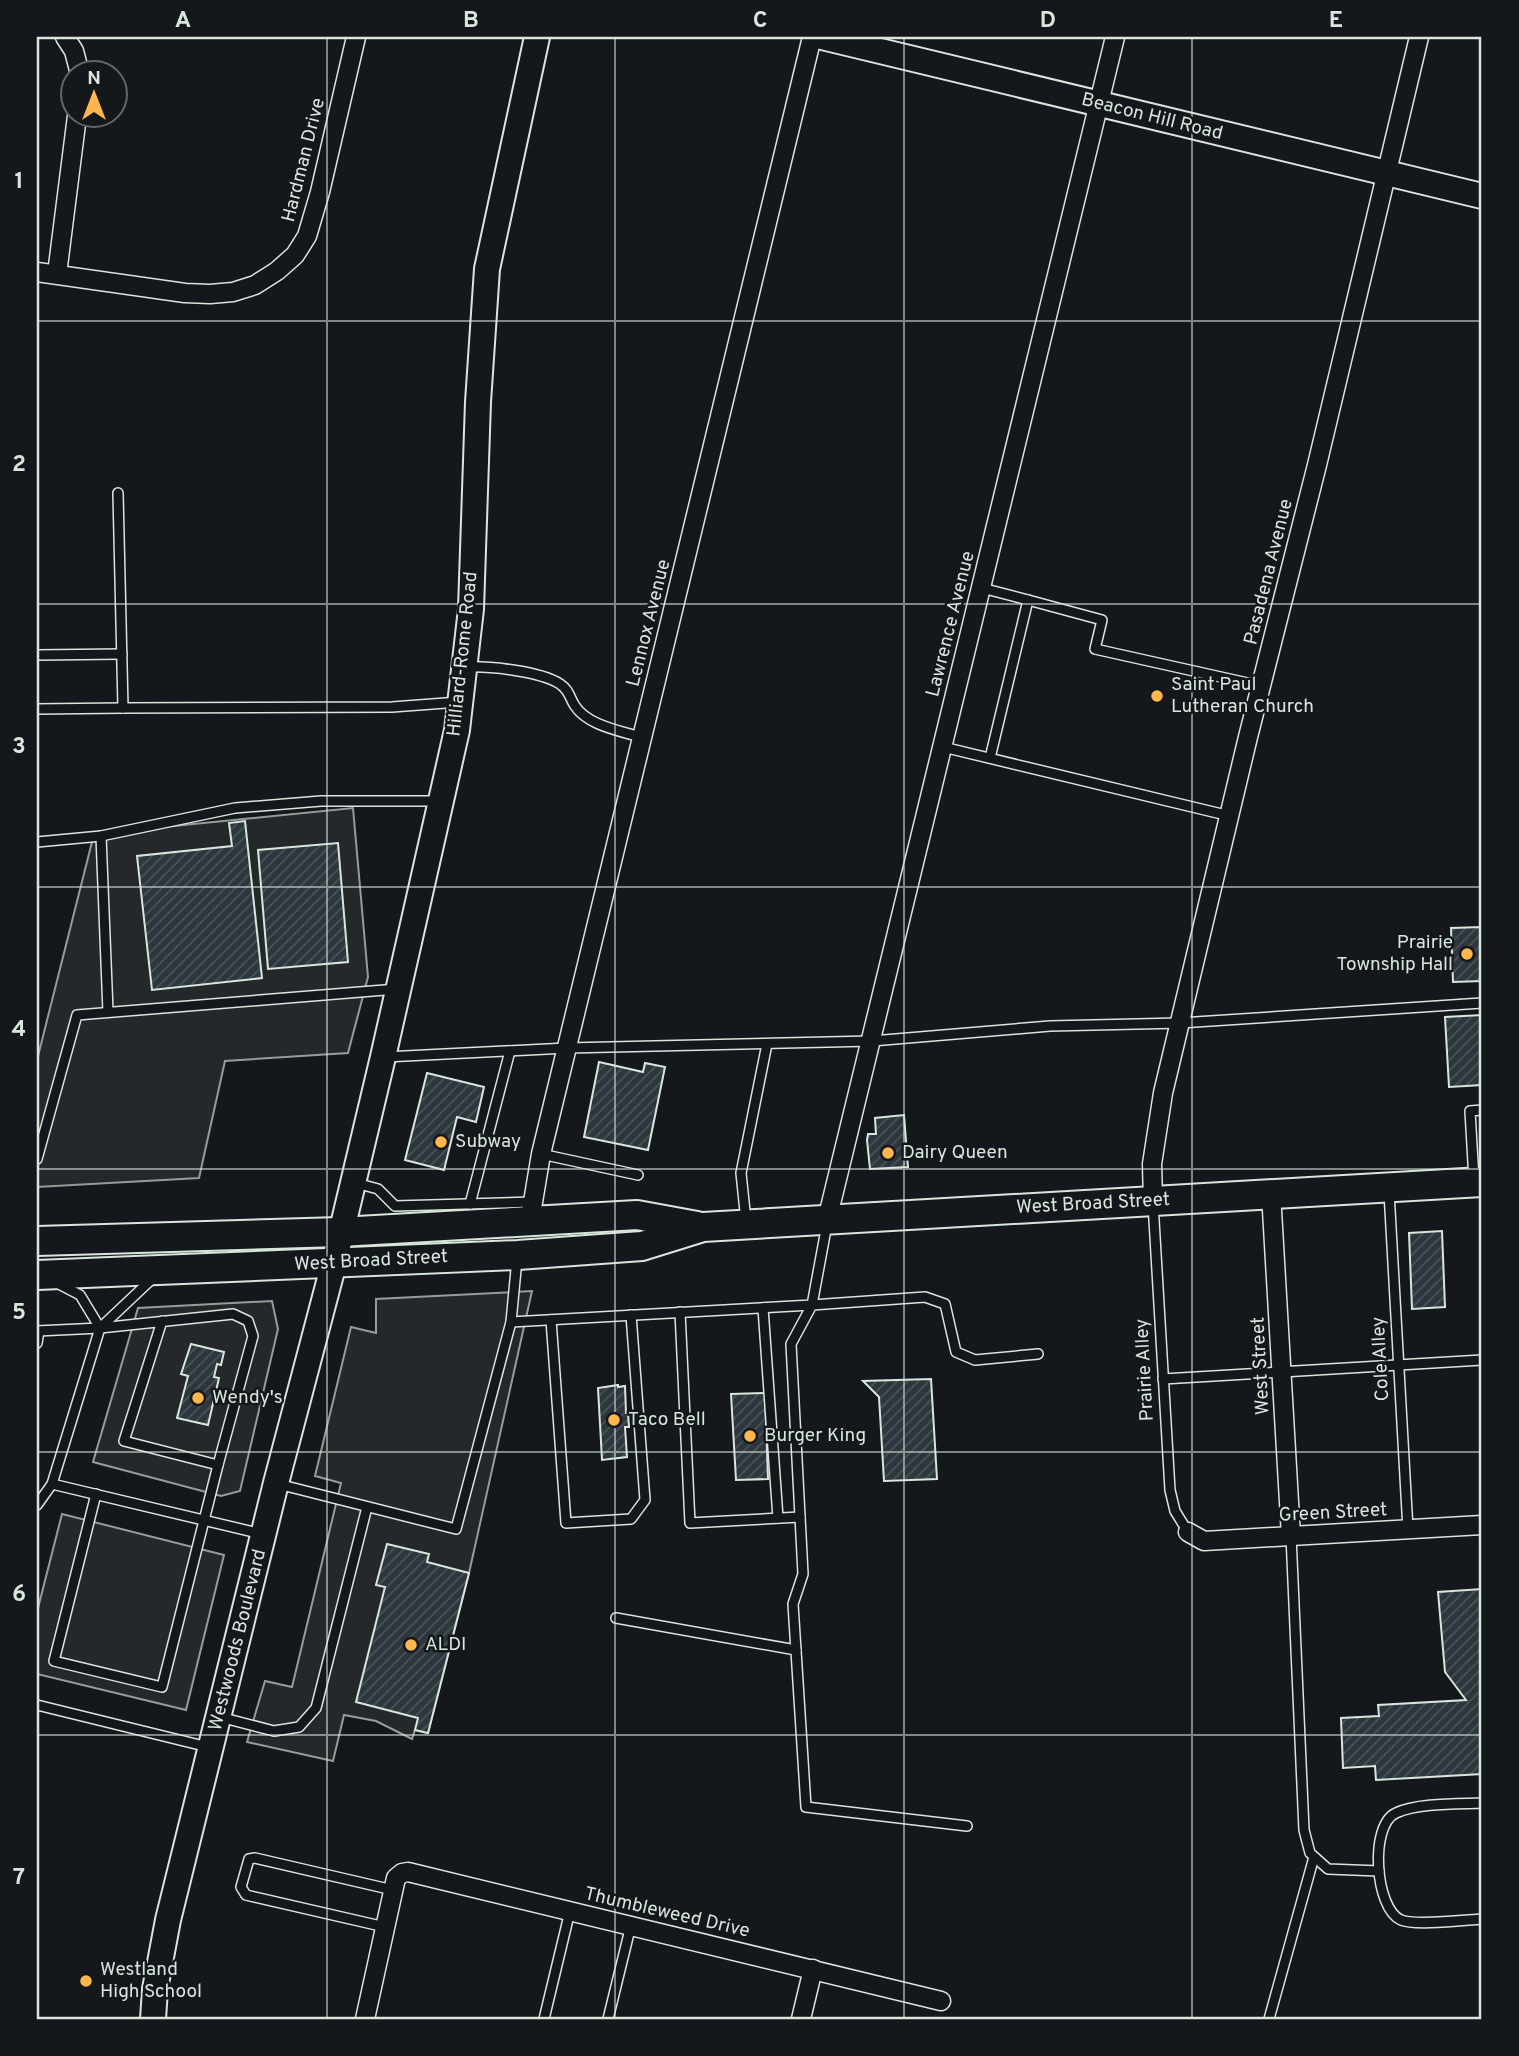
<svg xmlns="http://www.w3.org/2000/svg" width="1519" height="2056" viewBox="0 0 1519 2056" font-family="Overpass,sans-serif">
	<defs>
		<pattern id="building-hatch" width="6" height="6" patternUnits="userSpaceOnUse" patternTransform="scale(1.75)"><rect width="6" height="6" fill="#2c363c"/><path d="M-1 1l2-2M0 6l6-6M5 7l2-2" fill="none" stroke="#4a5358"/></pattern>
	</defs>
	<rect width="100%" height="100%" fill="#14181c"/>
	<g fill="#24282b" stroke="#939e99" stroke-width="2">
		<polygon points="353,808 368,977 348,1053 225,1061 199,1178 37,1187 37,1060 94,834"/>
		<polygon points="532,1291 469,1573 428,1733 415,1730 412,1739 376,1721 344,1715 333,1761 247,1742 265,1681 292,1687 341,1483 315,1476 351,1327 376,1333 376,1299"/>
		<polygon points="272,1301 278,1329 240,1491 221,1496 93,1462 138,1308"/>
		<polygon points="62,1514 224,1555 186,1710 37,1674 37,1612"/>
	</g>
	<g fill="url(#building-hatch)" stroke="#d8e6dc" stroke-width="2">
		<polygon points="245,821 262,978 152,990 137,856 232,846 229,823"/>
		<polygon points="338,843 348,962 268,969 258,850"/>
		<polygon points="1482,927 1482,981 1453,982 1451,928"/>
		<polygon points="1482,1015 1482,1085 1449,1087 1445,1017"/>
		<polygon points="599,1062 643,1072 645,1063 665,1067 648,1150 584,1137"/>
		<polygon points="427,1073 484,1087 476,1122 457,1117 444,1170 405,1160"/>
		<polygon points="904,1115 908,1167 870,1169 867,1140 868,1134 876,1134 875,1118"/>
		<polygon points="1442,1231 1445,1307 1412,1309 1409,1233"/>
		<polygon points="191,1344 224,1352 221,1365 217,1364 214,1377 219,1378 208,1425 177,1418 188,1376 181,1374"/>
		<polygon points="931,1379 937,1479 884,1481 879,1397 863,1381"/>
		<polygon points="618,1385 618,1387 625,1386 626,1413 628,1413 629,1427 625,1427 627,1457 602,1460 598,1388"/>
		<polygon points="765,1393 768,1479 736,1480 731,1394"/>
		<polygon points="387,1544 429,1554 427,1562 469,1573 428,1733 415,1730 418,1718 356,1702 385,1587 376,1585"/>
		<polygon points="1482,1589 1482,1774 1376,1780 1375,1766 1343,1768 1341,1718 1379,1716 1378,1705 1466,1700 1445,1672 1438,1592"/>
	</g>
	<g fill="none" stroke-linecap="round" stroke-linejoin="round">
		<g stroke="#d8e6dc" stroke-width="12">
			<g id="lane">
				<polyline points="118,493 123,708 392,707 459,702"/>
				<polyline points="982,588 1028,600 990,758"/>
				<polyline points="1028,600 1102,620 1095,649 1261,686"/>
				<polyline points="37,655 122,654"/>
				<path d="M465,667C489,666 540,671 560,684C570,691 569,697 575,706C588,726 622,731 643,738"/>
				<polyline points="37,709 123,708"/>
				<polyline points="943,747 1230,816"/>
				<polyline points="101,836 108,1012"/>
				<polyline points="37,842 101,836 235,808 321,801 439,801"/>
				<polyline points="385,1057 567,1048 872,1041 1050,1026 1180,1023 1482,1003"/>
				<polyline points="541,1154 638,1175"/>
				<polyline points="37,1159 77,1015 397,989"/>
				<polyline points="1474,1180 1470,1111 1482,1110"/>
				<polyline points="356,1183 378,1189 395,1206 532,1202"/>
				<polyline points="1389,1192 1408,1530"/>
				<polyline points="1153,1203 1170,1490 1175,1511 1188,1532"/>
				<polyline points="470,1204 510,1051"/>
				<polyline points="746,1221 741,1173 767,1044"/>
				<polyline points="57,1283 80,1295 100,1328"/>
				<polyline points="763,1308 778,1518"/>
				<polyline points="680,1312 690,1523 800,1517"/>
				<polyline points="551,1320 566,1523 631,1519 645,1500 631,1315"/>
				<polyline points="511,1322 812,1305 827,1224"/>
				<polyline points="37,1331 100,1328 233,1314 248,1321 253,1336 218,1465 124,1441 162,1321"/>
				<polyline points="37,1343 39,1331"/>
				<polyline points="1163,1379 1482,1360"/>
				<polyline points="52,1484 262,1534"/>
				<polyline points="278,1484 456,1529 511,1322 517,1259"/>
				<polyline points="96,1494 54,1661 162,1687 218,1465"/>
				<polyline points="37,1505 52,1484 100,1328 153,1278"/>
				<polyline points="1291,1536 1304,1830 1310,1853 1328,1869 1379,1871"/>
				<polyline points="616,1618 796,1650"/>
				<polyline points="37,1705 208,1747"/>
				<polyline points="220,1717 274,1731 299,1727 316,1708 367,1507"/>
				<path d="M1482,1803C1459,1804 1417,1803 1396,1813C1369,1825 1375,1909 1401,1920C1415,1926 1465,1920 1482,1919"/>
				<polyline points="967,1826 806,1807 793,1604 803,1574 791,1344 812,1305 925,1297 945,1304 956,1352 975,1360 1038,1354"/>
				<polyline points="385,1927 246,1895 241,1887 249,1859 255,1858 393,1890"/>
				<polyline points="544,2019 570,1911"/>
				<polyline points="608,2019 631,1925"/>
				<polyline points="1269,2019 1314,1857"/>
			</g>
		</g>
		<g stroke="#d8e6dc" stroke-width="21">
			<g id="street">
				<polyline points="65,37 74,51 80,74"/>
				<polyline points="37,272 185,293 210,294 233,292 255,285 277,271 295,255 307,236 320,192 356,37"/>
				<polyline points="57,274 77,116"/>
				<polyline points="1271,1193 1291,1536"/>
				<polyline points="1153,1201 1152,1164 1163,1093 1248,737 1317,465 1419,37"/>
				<polyline points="530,1220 541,1154 812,37"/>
				<polyline points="827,1220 1115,37"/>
				<polyline points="1188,1532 1204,1541 1482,1525"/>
				<polyline points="365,2019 396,1878 402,1873 408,1872 941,2001"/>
				<polyline points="801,2019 813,1969"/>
			</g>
		</g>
		<g stroke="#d8e6dc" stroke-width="28">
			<g id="secondary">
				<polyline points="822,37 1482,196"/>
				<polyline points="153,2019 155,1989 168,1920 276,1483 334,1263 383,1057 457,730 471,609 478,402 487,269 537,37"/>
			</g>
		</g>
		<g stroke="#d8e6dc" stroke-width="32">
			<g id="primary">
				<polyline points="37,1241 340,1232 637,1215 697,1226"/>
				<polyline points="37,1275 518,1255 642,1246 703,1227 1482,1182"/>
			</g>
		</g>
		<use href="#lane" stroke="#14181c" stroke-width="9"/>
		<use href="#street" stroke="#14181c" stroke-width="18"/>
		<use href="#secondary" stroke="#14181c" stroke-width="24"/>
		<use href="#primary" stroke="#14181c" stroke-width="28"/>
	</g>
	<path fill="none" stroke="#d8e6dc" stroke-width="2" stroke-opacity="0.55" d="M327,37V2019M615,37V2019M904,37V2019M1192,37V2019M37,321H1482M37,604H1482M37,887H1482M37,1169H1482M37,1452H1482M37,1735H1482"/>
	<g fill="#ffb74d" stroke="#14181c" stroke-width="2.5">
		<circle cx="1157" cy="696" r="7"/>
		<circle cx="1467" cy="954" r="7"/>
		<circle cx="441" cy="1142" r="7"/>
		<circle cx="888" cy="1153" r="7"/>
		<circle cx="198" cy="1398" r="7"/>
		<circle cx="614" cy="1420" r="7"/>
		<circle cx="750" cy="1436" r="7"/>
		<circle cx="411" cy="1645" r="7"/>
		<circle cx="86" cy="1981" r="7"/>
	</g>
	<g text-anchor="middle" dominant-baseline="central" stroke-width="5" stroke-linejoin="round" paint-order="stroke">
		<g font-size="19" fill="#d8e6dc" stroke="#14181c">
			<text transform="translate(1152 117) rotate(14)">Beacon Hill Road</text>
			<text transform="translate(304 160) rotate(-76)">Hardman Drive</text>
			<text transform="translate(1269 572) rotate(-76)">Pasadena Avenue</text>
			<text transform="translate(649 623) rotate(-76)">Lennox Avenue</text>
			<text transform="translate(951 624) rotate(-76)">Lawrence Avenue</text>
			<text transform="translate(463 654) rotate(-84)">Hilliard-Rome Road</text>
			<text transform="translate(1093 1204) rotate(-3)">West Broad Street</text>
			<text transform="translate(371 1261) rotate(-3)">West Broad Street</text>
			<text transform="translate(1381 1359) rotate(-93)">Cole Alley</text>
			<text transform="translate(1261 1366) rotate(-93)">West Street</text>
			<text transform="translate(1145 1370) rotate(-93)">Prairie Alley</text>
			<text transform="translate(1333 1513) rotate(-3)">Green Street</text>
			<text transform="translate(238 1640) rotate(-76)">Westwoods Boulevard</text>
			<text transform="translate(667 1913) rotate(13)">Thumbleweed Drive</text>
		</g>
		<g font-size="19" fill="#d8e6dc" stroke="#14181c" text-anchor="start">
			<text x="1171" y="685">Saint Paul<tspan x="1171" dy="22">Lutheran Church</tspan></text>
			<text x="1453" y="943" text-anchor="end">Prairie<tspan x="1453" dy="22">Township Hall</tspan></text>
			<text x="455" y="1142">Subway</text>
			<text x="902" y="1153">Dairy Queen</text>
			<text x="212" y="1398">Wendy's</text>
			<text x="628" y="1420">Taco Bell</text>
			<text x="764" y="1436">Burger King</text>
			<text x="425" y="1645">ALDI</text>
			<text x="100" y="1970">Westland<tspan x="100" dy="22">High School</tspan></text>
		</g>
	</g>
	<rect width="1519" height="2056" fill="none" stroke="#14181c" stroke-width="77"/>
	<g transform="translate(94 94)"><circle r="33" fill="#14181c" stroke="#626a69" stroke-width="2"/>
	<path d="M0-5L12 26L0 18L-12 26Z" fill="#ffb74d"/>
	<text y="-10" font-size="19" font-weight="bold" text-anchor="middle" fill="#d8e6dc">N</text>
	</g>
	<rect x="38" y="38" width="1442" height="1980" fill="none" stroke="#d8e6dc" stroke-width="2.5"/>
	<g font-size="23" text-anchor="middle" font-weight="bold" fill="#d8e6dc">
		<text x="183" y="27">A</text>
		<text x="471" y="27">B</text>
		<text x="760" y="27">C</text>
		<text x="1048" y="27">D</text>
		<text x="1336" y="27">E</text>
		<text x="19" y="188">1</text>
		<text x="19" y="471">2</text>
		<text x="19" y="753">3</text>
		<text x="19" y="1036">4</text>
		<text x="19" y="1319">5</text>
		<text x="19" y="1601">6</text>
		<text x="19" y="1884">7</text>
	</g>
</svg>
